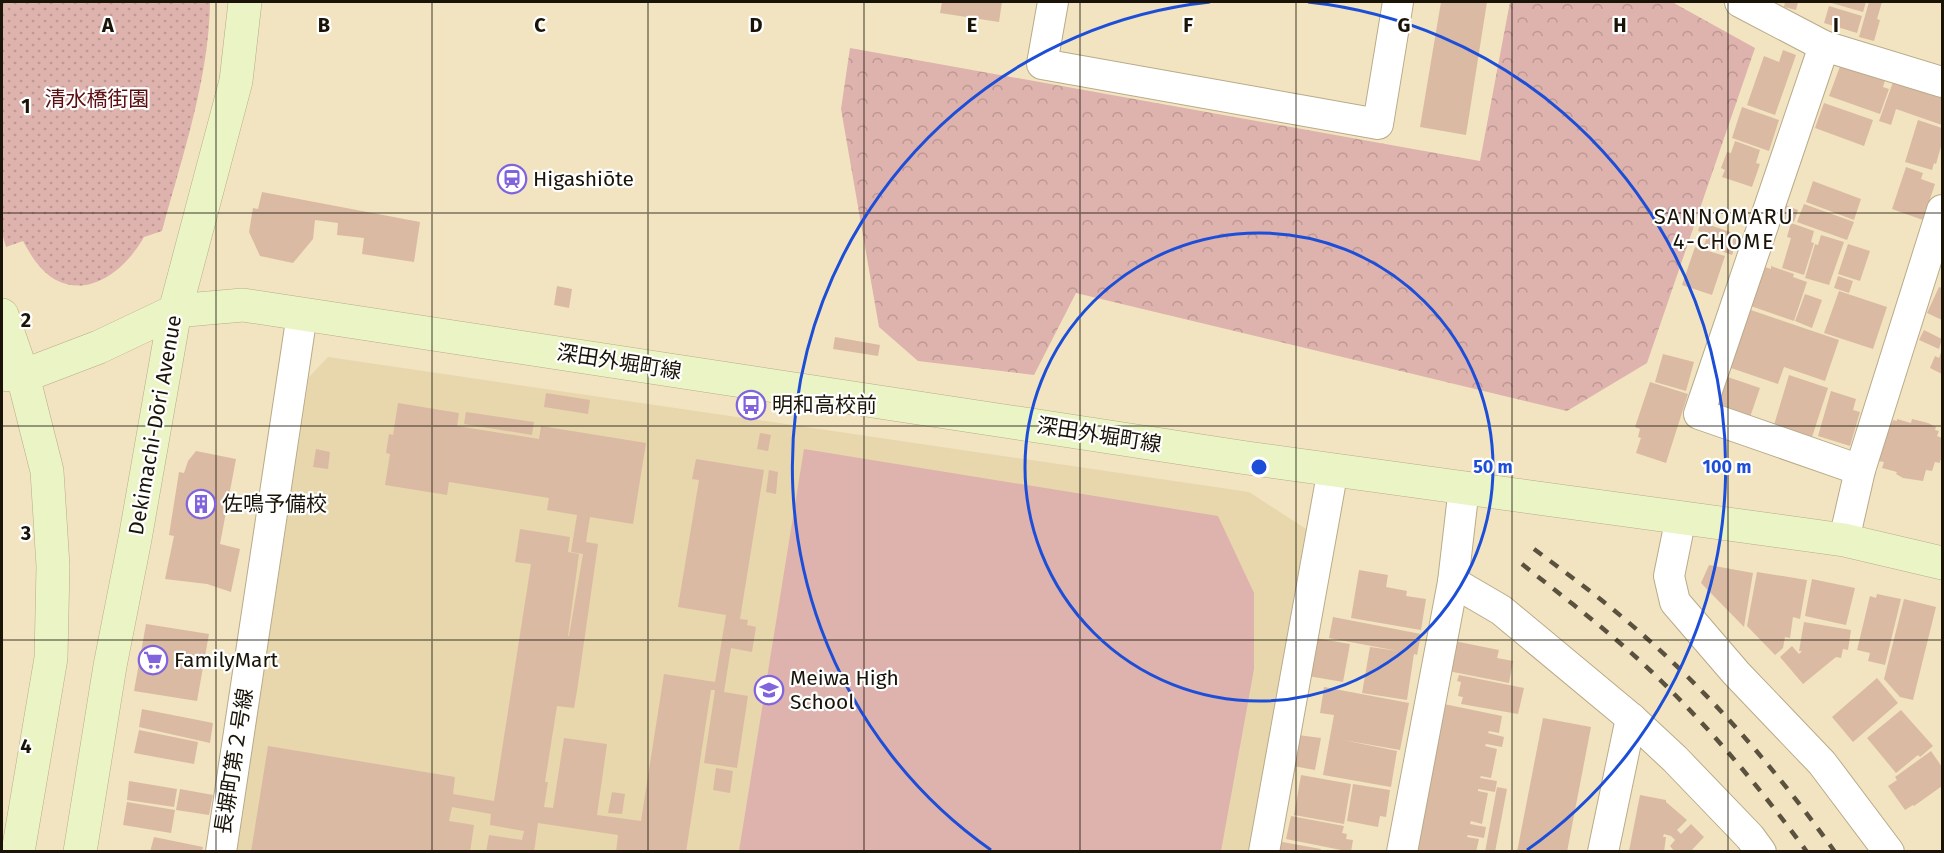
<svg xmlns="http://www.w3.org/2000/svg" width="1944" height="853" viewBox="0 0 1944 853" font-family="'Fira Sans','Noto Sans JP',sans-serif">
	<defs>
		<pattern id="forest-crowns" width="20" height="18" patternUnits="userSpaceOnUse" patternTransform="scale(1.5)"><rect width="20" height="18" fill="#deb2ad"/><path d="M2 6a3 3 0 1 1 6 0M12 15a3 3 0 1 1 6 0" fill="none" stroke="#be9893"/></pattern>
		<pattern id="park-dots" width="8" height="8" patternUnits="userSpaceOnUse" patternTransform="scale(1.5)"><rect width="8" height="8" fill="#deb2ad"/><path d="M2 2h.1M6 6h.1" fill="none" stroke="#be9893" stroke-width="1.8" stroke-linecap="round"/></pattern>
	</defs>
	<rect width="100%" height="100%" fill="#f2e4c0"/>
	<polygon fill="#e8d6ad" points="328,357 1249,492 1306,529 1249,851 236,852 309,377"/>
	<polygon fill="#deb2ad" points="804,449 1218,516 1254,593 1254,669 1221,851 739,851"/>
	<polygon fill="url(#forest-crowns)" points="1510,2 1672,2 1755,48 1647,363 1567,411 1076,293 1034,375 918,361 879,327 841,109 850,48 1480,161"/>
	<path fill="url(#park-dots)" d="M2,2H210C209,79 182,157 162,231L144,237C128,266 92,299 56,280C41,272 31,256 23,241L6,247L2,233Z"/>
	<g fill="#dbbaa3">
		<polygon points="942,2 1002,2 999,22 940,13"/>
		<polygon points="1441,2 1487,2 1466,135 1420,127"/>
		<polygon points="1785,2 1798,2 1796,10 1784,7"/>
		<polygon points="1828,2 1866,2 1863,12"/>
		<polygon points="1869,2 1882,2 1877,19 1880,20 1874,41 1859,37"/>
		<polygon points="1829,6 1862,16 1857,33 1824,23"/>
		<polygon points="1783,50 1796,55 1775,115 1747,105 1764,56 1779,62"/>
		<polygon points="1842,61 1886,77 1883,87 1889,89 1880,114 1829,96"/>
		<polygon points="1893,82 1906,87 1907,84 1942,97 1942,125 1896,109 1891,125 1879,121"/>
		<polygon points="1824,103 1873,120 1864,146 1815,128"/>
		<polygon points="1742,107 1779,120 1769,151 1732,138"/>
		<polygon points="1918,120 1942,128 1942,143 1936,164 1934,163 1932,170 1905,162"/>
		<polygon points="1735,141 1760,150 1756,163 1760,164 1752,187 1722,177 1725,170 1721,168 1727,152 1731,153"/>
		<polygon points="1906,167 1923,173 1921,179 1935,184 1923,220 1892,209"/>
		<polygon points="1813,181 1861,199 1854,220 1806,202"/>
		<polygon points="262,192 420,222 414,262 362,254 364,238 337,235 338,223 315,220 313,239 293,263 260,256 249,232 253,208 258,209"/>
		<polygon points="1778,202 1798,210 1794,222 1773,215"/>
		<polygon points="1804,204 1854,222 1847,240 1797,222"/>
		<polygon points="1701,222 1739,235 1732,255 1704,245 1708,234 1698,231"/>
		<polygon points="1791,223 1814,231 1811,242 1814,243 1804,275 1782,268 1791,238 1787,237"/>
		<polygon points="1821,235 1844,242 1829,285 1805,278 1815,244 1818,245"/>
		<polygon points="1848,244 1870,251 1860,281 1838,274"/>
		<polygon points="1695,247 1725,256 1712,295 1682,285"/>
		<polygon points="1762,266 1771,269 1771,266 1794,274 1793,277 1807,282 1794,321 1748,305"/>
		<polygon points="1838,276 1853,281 1849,293 1834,288"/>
		<polygon points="557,286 572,289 569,308 554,305"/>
		<polygon points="1939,287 1942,288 1942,320 1927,313"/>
		<polygon points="1839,291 1887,307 1873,349 1824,333"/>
		<polygon points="1805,294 1822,300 1812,328 1795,321"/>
		<polygon points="1748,309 1839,340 1825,381 1784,367 1778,384 1728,367"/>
		<polygon points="1924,330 1942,339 1939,349 1919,340"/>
		<polygon points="835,337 880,345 878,356 833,349"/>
		<polygon points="1942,350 1942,374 1930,368 1935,356 1939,358"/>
		<polygon points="1663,354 1694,362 1686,391 1655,382"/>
		<polygon points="1719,374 1760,388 1749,420 1717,410"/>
		<polygon points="1789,375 1828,388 1812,437 1774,425"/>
		<polygon points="1650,382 1688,394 1666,463 1636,453 1641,438 1638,437 1640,429 1635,427"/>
		<polygon points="1831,391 1856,399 1853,410 1860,412 1850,446 1818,436"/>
		<polygon points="546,393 590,400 588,414 544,407"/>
		<polygon points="398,403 459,413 457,426 539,439 541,426 646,443 633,524 590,517 586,542 598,544 577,691 574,708 557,706 545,782 548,782 544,807 553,808 564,738 607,744 597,815 641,821 664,674 715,682 726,615 678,607 699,480 692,479 696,459 764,470 740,619 748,620 747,625 756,627 752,652 731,648 724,692 748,696 737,768 704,763 715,690 711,690 686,852 616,852 618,835 538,823 534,852 486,852 489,835 522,840 524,831 490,825 491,814 452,807 449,821 474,825 470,852 251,852 268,746 455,777 453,794 494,801 531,564 515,562 520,529 570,537 568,552 579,554 568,636 569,636 583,554 571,552 577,515 547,510 549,498 449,482 447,495 385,485 390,454 386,453 389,434 393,435"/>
		<polygon points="466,412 534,422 532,435 464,424"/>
		<polygon points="1897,419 1911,423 1912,419 1928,423 1936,427 1935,430 1939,431 1937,436 1942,438 1942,461 1940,460 1940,463 1935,462 1932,471 1926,470 1923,481 1903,478 1896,474 1897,472 1882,468 1884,462 1878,461 1890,422 1892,423 1893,420 1897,421"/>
		<polygon points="760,433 771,435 768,451 757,449"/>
		<polygon points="316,449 330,452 328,469 313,467"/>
		<polygon points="196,451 236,459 220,544 240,549 231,592 207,584 165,579 174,536 169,535 179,472 184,473 188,461"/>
		<polygon points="769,470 778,472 776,494 766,492"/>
		<polygon points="1709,565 1753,573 1744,627 1701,583"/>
		<polygon points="1359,570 1388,575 1386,587 1407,591 1406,596 1426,599 1421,630 1351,618"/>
		<polygon points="1757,572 1807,580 1800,619 1793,617 1790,638 1785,637 1783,648 1775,655 1747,626"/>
		<polygon points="1812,579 1855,588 1846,625 1805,616"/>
		<polygon points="1877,594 1901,599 1885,665 1868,661 1870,653 1857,650 1870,596 1876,598"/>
		<polygon points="1904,599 1936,607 1913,700 1900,697 1884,679"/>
		<polygon points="1333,617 1421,634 1417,655 1414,654 1407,700 1362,693 1370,647 1398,651 1329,638"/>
		<polygon points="1804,622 1851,630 1848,650 1843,649 1841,658 1836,657 1803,684 1780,657 1792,646 1799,654 1802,651 1799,651"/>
		<polygon points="146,624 209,634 197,701 134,691"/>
		<polygon points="1315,638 1350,644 1343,682 1308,676"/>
		<polygon points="1454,641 1499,650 1497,658 1513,661 1509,683 1448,671"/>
		<polygon points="1459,675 1524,688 1518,714 1461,704 1463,697 1458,696 1461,682 1457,681"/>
		<polygon points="1877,678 1898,703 1853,742 1832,717"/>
		<polygon points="1324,687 1409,703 1400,750 1343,740 1397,751 1391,787 1323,775 1334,715 1320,713"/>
		<polygon points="1444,704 1502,716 1499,733 1489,731 1488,733 1504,737 1502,747 1486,744 1485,746 1497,749 1491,778 1481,776 1480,778 1497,781 1495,792 1478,789 1478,791 1488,793 1482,824 1471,821 1470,824 1486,827 1484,838 1468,835 1467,837 1479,839 1476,852 1414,852"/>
		<polygon points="142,709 213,723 210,743 139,727"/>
		<polygon points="1901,710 1933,746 1920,757 1918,755 1896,773 1867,738"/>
		<polygon points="1543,718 1591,727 1567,852 1517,852"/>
		<polygon points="139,730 198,742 194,764 134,753"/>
		<polygon points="1298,735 1321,738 1315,770 1293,766"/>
		<polygon points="1931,751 1942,767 1942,786 1914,806 1913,805 1905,810 1888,786 1897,780 1895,777"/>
		<polygon points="716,768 733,771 730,793 713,790"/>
		<polygon points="1301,775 1351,784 1344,824 1294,815"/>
		<polygon points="129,781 177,789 174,807 127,800"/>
		<polygon points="1353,784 1390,790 1386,817 1380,816 1378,827 1347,821"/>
		<polygon points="1497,787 1507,789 1495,852 1485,852"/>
		<polygon points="180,789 213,795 209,815 176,810"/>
		<polygon points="612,792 625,794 622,814 608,813"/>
		<polygon points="1640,795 1666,800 1666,802 1687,820 1677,830 1681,834 1691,824 1704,837 1690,852 1675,852 1670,846 1675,840 1671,836 1664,834 1663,837 1666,837 1664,852 1629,851"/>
		<polygon points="127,802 175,810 171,833 123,825"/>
		<polygon points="1291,816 1344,826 1342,833 1347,834 1346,839 1353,840 1351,852 1286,839"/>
		<polygon points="154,837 203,847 202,852 150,852"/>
		<polygon points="1277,841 1321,849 1320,852 1275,852"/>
	</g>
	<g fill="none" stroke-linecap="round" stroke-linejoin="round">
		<g stroke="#b9ab89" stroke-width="32">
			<g id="street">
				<polyline points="1053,2 1042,64 1378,124 1398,2"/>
				<polyline points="1740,2 1824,46 1942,82"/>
				<polyline points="1824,46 1699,414 1860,470"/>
				<polyline points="1681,517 1669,576 1675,602 1736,673 1822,763 1889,852"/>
				<polyline points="1844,540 1860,470 1942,210"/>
				<polyline points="1453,582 1501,610 1631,718 1675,759 1750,837 1761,852"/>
				<polyline points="221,852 302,314"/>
				<polyline points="1264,852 1333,469"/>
				<polyline points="1402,852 1453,582 1464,487"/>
				<polyline points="1603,852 1631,718"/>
			</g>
		</g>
		<g stroke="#b9ab89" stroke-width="34">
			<g id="secondary">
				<polyline points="2,315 23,376 47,471 53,566 51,658 18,852"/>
				<polyline points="2,374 23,376 99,347 175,311 243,305 1247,458 1844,540 1942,563"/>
				<polyline points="80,852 110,666 135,539 175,311 236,81 245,2"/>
			</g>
		</g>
		<use href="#street" stroke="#fff" stroke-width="30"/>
		<use href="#secondary" stroke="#ebf4c5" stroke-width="33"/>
		<g stroke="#5a523f" stroke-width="4.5" stroke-dasharray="10 10" stroke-linecap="butt">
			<path d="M1534,549C1566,573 1598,596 1628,622C1707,689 1775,768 1835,852"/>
			<path d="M1522,564C1567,600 1614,635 1655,675C1711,729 1761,789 1807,852"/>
		</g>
	</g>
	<path fill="none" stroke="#1a1408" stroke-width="1.5" stroke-opacity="0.55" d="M216,2V852M432,2V852M648,2V852M864,2V852M1080,2V852M1296,2V852M1512,2V852M1728,2V852M2,213H1942M2,426H1942M2,640H1942"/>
	<g fill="none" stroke="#1d4ed8" stroke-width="3">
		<circle cx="1259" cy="467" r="234"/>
		<path d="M991 850A468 468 0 0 1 1210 2M1308 2A468 468 0 0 1 1527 850"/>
	</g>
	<defs>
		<g id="station-ring" transform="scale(1.5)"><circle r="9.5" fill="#fff" stroke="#8163de" stroke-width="1.5"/><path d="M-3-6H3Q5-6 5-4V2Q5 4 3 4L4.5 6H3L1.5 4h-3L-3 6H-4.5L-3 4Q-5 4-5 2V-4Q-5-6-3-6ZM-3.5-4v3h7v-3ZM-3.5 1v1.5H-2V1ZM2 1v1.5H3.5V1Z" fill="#8163de"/></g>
		<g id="bus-ring" transform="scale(1.5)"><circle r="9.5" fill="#fff" stroke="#8163de" stroke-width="1.5"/><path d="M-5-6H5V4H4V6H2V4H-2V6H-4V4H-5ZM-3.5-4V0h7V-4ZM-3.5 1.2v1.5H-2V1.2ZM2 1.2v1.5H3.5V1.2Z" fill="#8163de"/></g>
		<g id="building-ring" transform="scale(1.5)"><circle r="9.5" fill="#fff" stroke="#8163de" stroke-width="1.5"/><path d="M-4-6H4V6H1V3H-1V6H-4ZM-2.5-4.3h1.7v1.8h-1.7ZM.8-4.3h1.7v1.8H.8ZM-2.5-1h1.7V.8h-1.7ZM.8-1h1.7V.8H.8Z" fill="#8163de"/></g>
		<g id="supermarket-ring" transform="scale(1.5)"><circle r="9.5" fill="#fff" stroke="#8163de" stroke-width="1.5"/><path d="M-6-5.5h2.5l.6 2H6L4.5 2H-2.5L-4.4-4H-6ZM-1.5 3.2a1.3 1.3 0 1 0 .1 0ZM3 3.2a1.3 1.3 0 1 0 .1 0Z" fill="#8163de"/></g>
		<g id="school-ring" transform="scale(1.5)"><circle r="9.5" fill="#fff" stroke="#8163de" stroke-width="1.5"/><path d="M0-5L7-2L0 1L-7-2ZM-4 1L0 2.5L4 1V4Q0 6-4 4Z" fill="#8163de"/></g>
	</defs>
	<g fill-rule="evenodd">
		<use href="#station-ring" x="512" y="179"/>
		<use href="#bus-ring" x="751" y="405"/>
		<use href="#building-ring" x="201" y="504"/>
		<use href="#supermarket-ring" x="153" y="660"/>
		<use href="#school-ring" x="769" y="690"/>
	</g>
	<g text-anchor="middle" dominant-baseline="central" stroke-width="4.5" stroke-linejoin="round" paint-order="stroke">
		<g font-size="21" fill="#5c0e10" stroke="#fff">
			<text x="97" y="99">清水橋街園</text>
		</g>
		<g font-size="21" fill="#1a1408" stroke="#fff" text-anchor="start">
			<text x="533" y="179">Higashiōte</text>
			<text x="772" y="405">明和高校前</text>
			<text x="222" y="504">佐鳴予備校</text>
			<text x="174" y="660">FamilyMart</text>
			<text x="790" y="678">Meiwa High<tspan x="790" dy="24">School</tspan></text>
		</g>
		<g font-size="21" fill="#1a1408" stroke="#fff">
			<text transform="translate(619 362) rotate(9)">深田外堀町線</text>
			<text transform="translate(155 425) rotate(-80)">Dekimachi-Dōri Avenue</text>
			<text transform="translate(1099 435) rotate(9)">深田外堀町線</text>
			<text transform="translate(234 761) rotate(-81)">長塀町第２号線</text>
		</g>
		<g font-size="22" letter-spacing="1.5" fill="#1a1408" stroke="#fff">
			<text x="1724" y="216">SANNOMARU<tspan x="1724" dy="25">4-CHOME</tspan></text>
		</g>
	</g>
	<g font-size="20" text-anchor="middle" font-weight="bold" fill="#1a1408" stroke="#fff" stroke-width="4.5" stroke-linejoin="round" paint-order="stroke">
		<text x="108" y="32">A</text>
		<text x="324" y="32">B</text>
		<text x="540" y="32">C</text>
		<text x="756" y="32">D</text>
		<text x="972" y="32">E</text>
		<text x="1188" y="32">F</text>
		<text x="1404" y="32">G</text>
		<text x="1620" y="32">H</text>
		<text x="1836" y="32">I</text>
		<text x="26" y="113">1</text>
		<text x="26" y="327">2</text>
		<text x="26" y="540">3</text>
		<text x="26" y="753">4</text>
	</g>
	<circle cx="1259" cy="467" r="9" fill="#1d4ed8" stroke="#fff" stroke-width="3"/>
	<g font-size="18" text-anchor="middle" font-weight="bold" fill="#1d4ed8" stroke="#fff" stroke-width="4.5" stroke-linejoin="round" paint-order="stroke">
		<text x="1493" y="473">50 m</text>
		<text x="1727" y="473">100 m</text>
	</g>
	<rect width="1944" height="853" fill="none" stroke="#1a1408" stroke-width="6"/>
</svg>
